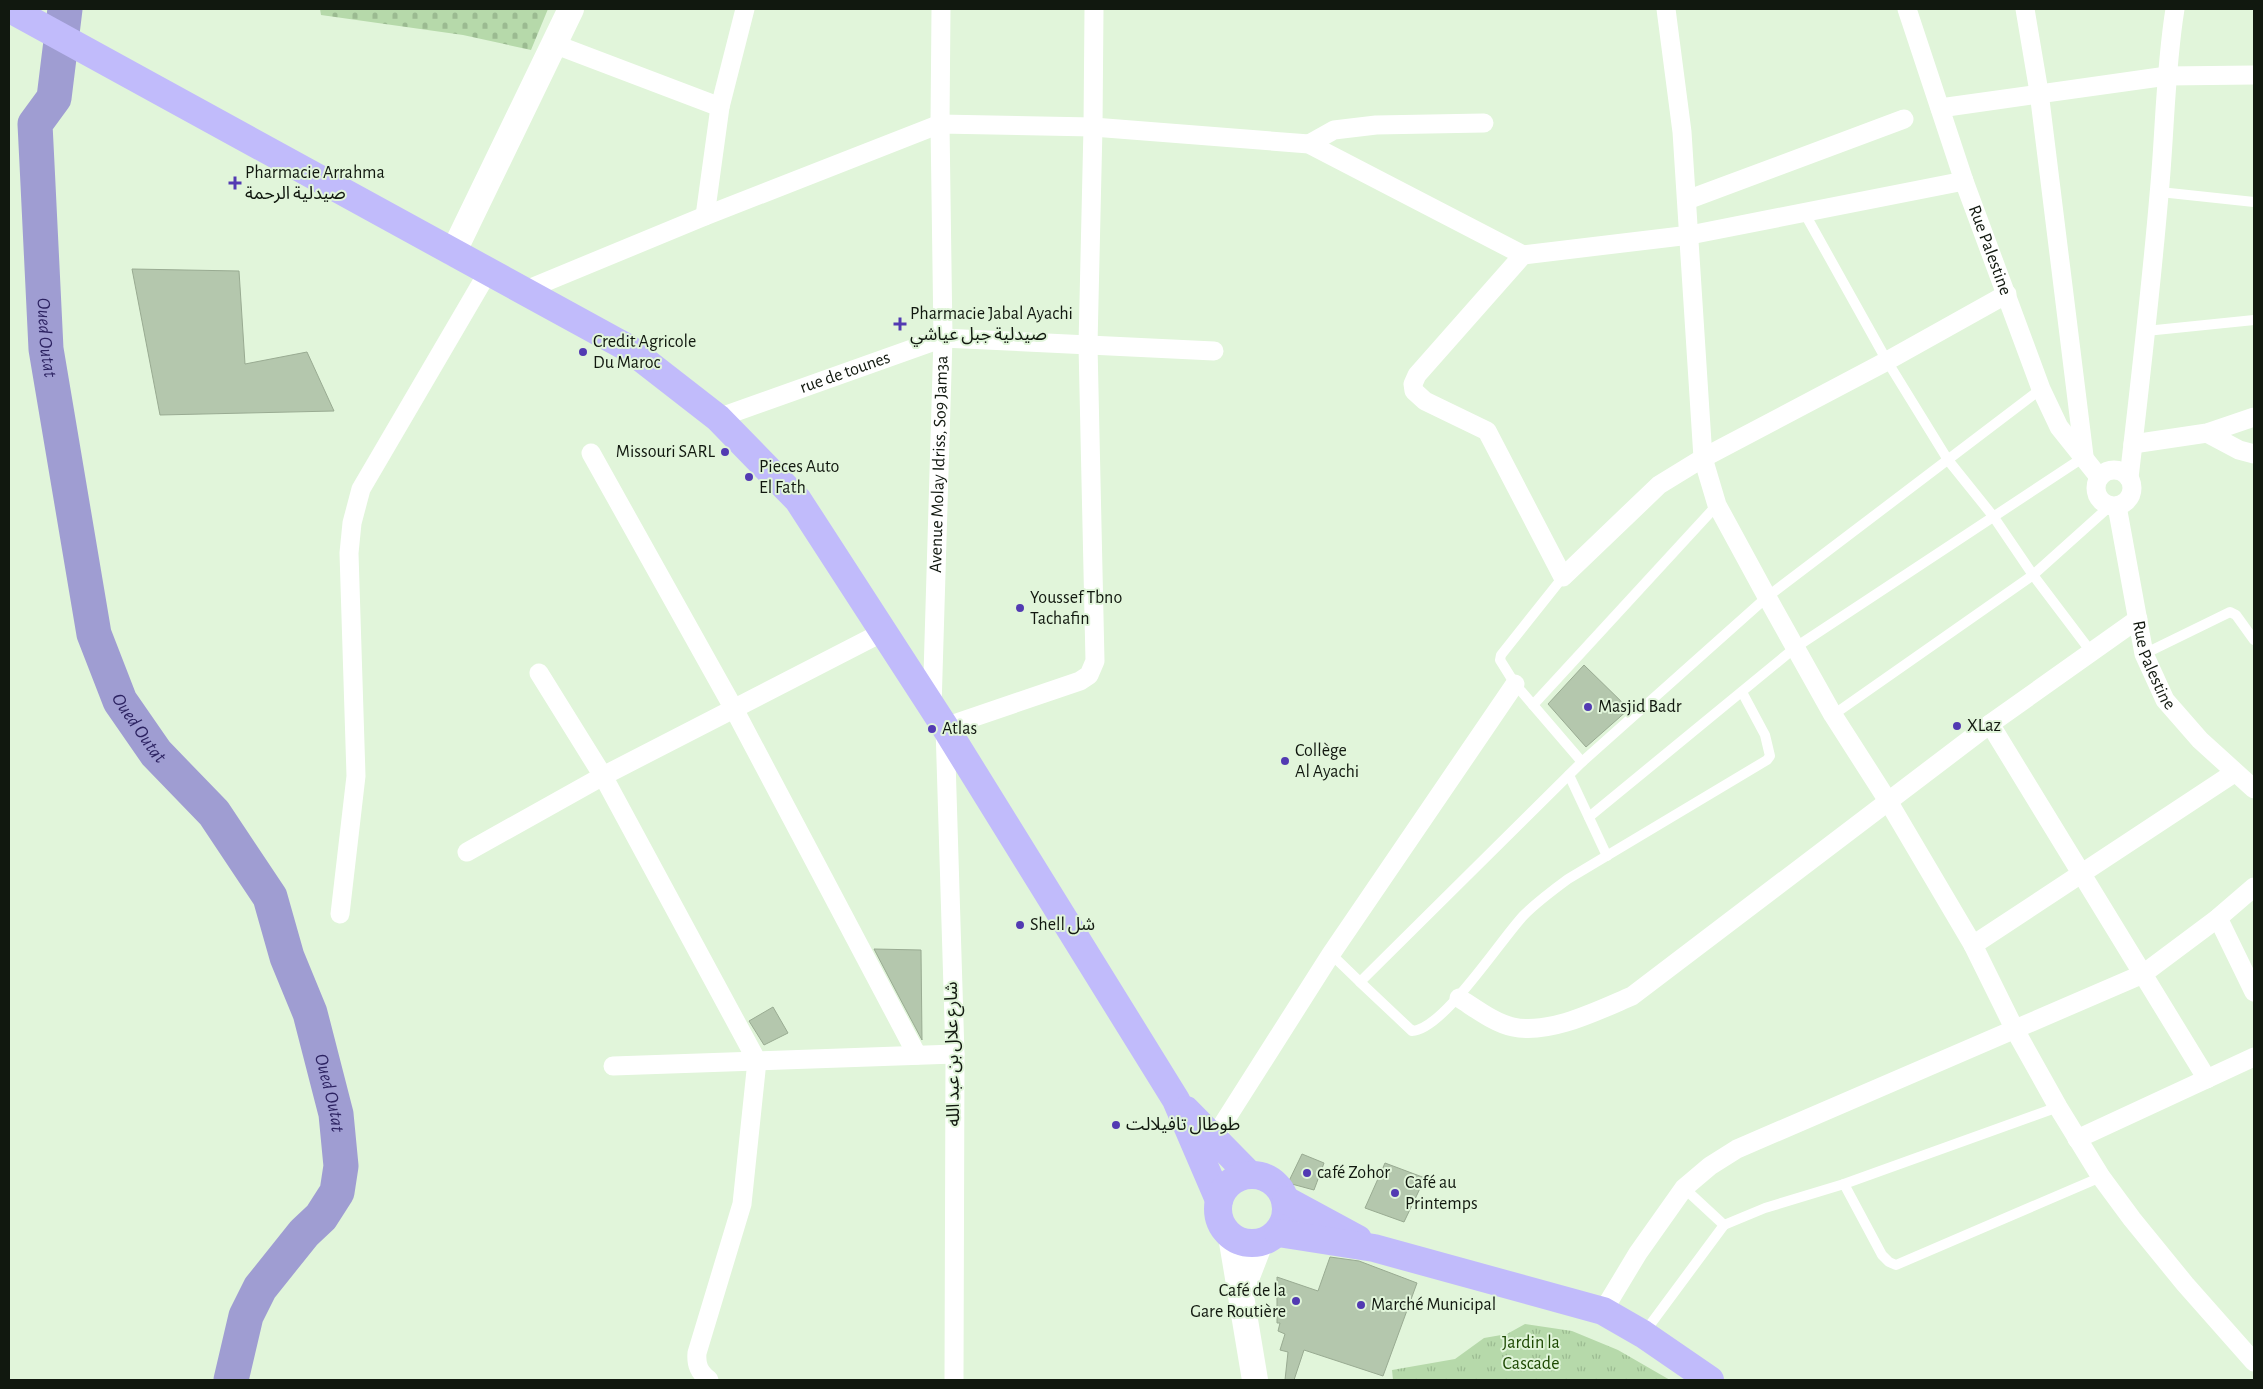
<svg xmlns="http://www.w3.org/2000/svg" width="2263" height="1389" viewBox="0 0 2263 1389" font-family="'Alegreya Sans','Noto Sans Arabic',sans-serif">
	<defs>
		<pattern id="cemetery-stones" width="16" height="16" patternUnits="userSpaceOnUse" patternTransform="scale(1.25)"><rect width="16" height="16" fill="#b6d9aa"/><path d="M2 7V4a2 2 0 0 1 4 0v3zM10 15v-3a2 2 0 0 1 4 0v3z" fill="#9bba91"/></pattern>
		<pattern id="park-tufts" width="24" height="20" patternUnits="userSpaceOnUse" patternTransform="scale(1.25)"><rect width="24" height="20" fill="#b6d9aa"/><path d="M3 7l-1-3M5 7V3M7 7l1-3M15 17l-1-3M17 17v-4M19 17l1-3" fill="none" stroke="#9bba91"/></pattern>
	</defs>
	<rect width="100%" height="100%" fill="#e1f5da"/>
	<polygon fill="url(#cemetery-stones)" points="320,9 548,9 531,50 463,35 321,15"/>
	<polygon fill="url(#park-tufts)" points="1525,1324 1572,1331 1618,1350 1670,1380 1393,1380 1392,1370 1455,1359 1484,1338 1507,1334"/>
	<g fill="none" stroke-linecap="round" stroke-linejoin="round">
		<path stroke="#9f9dd2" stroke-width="35" id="s1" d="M65,9L54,98L35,124L37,164L46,349L94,634L120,701L156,753L214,813L270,897L287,957L310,1013L336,1114L341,1166L337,1192L321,1217L304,1233L260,1288L246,1316L231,1380"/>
	</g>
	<g fill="#b4c7ad" stroke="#99ab92">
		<polygon points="132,269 239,271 245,364 307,352 334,411 160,415"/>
		<polygon points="1584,665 1629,709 1586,747 1548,704"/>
		<polygon points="874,949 921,950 922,1040 897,993"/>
		<polygon points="773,1007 788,1033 764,1045 749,1021"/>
		<polygon points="1302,1154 1324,1163 1314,1190 1288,1183"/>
		<polygon points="1385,1163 1425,1178 1404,1222 1365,1208"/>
		<polygon points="1330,1257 1359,1261 1417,1283 1383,1376 1304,1350 1294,1380 1285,1380 1288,1352 1280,1350 1285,1334 1278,1331 1280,1323 1277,1323 1277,1277 1318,1291"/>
	</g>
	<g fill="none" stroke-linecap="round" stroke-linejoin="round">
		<g stroke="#fff" stroke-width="10">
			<polyline points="2160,192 2254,202"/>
			<polyline points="1805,214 1887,361 1948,460 1993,516 2033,575 2092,653"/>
			<polyline points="2146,331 2254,320"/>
			<polyline points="1563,577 1501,655 1500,660 1515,684 1582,762"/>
			<polyline points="2144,654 2230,612 2236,615 2254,640"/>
			<polyline points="1533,705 1717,505"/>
			<polyline points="1833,715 2033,575 2110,506"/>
			<polyline points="1569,775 1607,856"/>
			<polyline points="1589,817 1796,647 2084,457"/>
			<polyline points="1331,954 1360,982 1582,762 1767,597 2041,389"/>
			<path d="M1360,982L1412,1031C1443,1030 1501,939 1524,915C1538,901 1553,890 1568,879L1767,760L1770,756L1765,735L1742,692"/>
			<polyline points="1844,1184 1882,1255 1889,1262 1896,1265 2101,1177"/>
			<polyline points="1684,1188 1724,1225"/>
			<polyline points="1644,1333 1724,1225 1765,1208 1844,1184 2058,1107"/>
		</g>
		<g stroke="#fff" stroke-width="19">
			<polyline points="1666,9 1682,132 1703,458 1717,505 1767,597 1833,715 1888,801 1973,945 2015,1030 2058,1107 2101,1177 2132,1219 2185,1284 2254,1362"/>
			<path id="s2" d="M1907,9L1964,181L2041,389L2059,427L2099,477"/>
			<polyline points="2025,9 2039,92 2084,456"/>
			<polyline points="554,44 720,107"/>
			<polyline points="1940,108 2167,76 2254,75"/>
			<polyline points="1309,144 1334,130 1376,125 1484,123"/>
			<polyline points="1687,200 1904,119"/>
			<polyline points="705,216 720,107 745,9"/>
			<polyline points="1523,255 1417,375 1413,384 1414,391 1425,401 1487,431 1563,577 1659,485 1703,458 1887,361 2007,294"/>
			<polyline points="526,290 705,216 940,124 1093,127 1309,144 1523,255 1690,235 1964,181"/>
			<path id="s3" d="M718,418L943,338L1214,351"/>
			<polyline points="2207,433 2239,450 2254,454"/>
			<polyline points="2133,444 2207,433 2254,417"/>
			<polyline points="591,453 734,709 917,1055"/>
			<circle cx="2114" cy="488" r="18"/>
			<path d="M2129,478C2140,384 2151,289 2159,195C2165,133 2165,70 2175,9"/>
			<path id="s4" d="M2117,506L2144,654L2165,700L2200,740L2254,789"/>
			<path id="s5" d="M932,708L943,338L940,124L941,9"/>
			<polyline points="1990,724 2207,1079"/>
			<polyline points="467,852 603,776 539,673"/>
			<polyline points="340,914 356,776 349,553 352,523 361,489 488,272"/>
			<polyline points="2218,918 2254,992"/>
			<polyline points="1973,945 2234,773"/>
			<path d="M1459,998C1475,1008 1494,1023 1513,1027C1550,1035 1599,1010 1632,996L1990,724L2138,619"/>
			<polyline points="613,1066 955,1054"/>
			<polyline points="1214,1138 1331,954 1515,684"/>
			<polyline points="2077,1139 2254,1057"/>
			<polyline points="1603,1311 1638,1253 1684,1188 1710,1166 1737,1149 2143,974 2218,918 2254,887"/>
			<path d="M709,1380C699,1372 696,1365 697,1353L742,1204L757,1061L603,776L883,632"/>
			<polyline points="954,1380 955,1054 945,727 1080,681 1089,675 1095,661 1088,345 1093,127 1094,9"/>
		</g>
		<g stroke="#fff" stroke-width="26">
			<polyline points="453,253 571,9"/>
			<polyline points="1231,1236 1255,1380"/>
			<polyline points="1241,1292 1260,1243"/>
		</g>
		<g stroke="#c1bbfb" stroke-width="28">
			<polyline points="10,9 628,348 718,418 798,500 945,727 1176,1100 1219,1200"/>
			<polyline points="1186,1110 1250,1175"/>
			<circle cx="1252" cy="1209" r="34"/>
			<polyline points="1286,1200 1358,1239"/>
			<polyline points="1278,1233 1374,1248 1603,1311 1643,1334 1710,1380"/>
		</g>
	</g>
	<g fill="#523ab2" stroke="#e1f5da" stroke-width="2">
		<path d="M232.5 175.5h5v5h5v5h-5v5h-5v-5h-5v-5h5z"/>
		<path d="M897.5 316.5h5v5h5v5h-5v5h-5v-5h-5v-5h5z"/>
		<circle cx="583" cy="352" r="5"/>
		<circle cx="725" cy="452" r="5"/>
		<circle cx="749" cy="477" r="5"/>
		<circle cx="1020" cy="608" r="5"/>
		<circle cx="1588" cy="707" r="5"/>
		<circle cx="1957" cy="726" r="5"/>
		<circle cx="932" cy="729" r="5"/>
		<circle cx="1285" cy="761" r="5"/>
		<circle cx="1020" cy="925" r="5"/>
		<circle cx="1116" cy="1125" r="5"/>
		<circle cx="1307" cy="1173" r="5"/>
		<circle cx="1395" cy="1193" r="5"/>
		<circle cx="1296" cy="1301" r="5"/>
		<circle cx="1361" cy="1305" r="5"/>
	</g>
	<g text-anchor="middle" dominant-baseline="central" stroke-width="4" stroke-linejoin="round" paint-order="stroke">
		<g font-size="18" fill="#11180f" stroke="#e1f5da" text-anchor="start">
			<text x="245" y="173">Pharmacie Arrahma<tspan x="245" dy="21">صيدلية الرحمة</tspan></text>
			<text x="910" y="314">Pharmacie Jabal Ayachi<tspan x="910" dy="21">صيدلية جبل عياشي</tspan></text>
			<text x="593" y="342">Credit Agricole<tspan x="593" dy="21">Du Maroc</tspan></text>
			<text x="715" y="452" text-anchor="end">Missouri SARL</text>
			<text x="759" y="467">Pieces Auto<tspan x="759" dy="21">El Fath</tspan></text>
			<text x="1030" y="598">Youssef Tbno<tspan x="1030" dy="21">Tachafin</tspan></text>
			<text x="1598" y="707">Masjid Badr</text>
			<text x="1967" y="726">XLaz</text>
			<text x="942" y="729">Atlas</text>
			<text x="1295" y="751">Collège<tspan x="1295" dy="21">Al Ayachi</tspan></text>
			<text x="1030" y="925">Shell شل</text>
			<text x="1126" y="1125">طوطال تافيلالت</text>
			<text x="1317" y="1173">café Zohor</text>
			<text x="1405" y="1183">Café au<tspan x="1405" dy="21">Printemps</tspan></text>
			<text x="1286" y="1291" text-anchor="end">Café de la<tspan x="1286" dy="21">Gare Routière</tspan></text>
			<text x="1371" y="1305">Marché Municipal</text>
		</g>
		<g font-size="18" fill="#11180f" stroke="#e1f5da">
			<text stroke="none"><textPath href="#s2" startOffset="255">Rue Palestine</textPath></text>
			<text stroke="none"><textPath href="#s3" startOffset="135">rue de tounes</textPath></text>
			<text stroke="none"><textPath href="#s5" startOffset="244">Avenue Molay Idriss, So9 Jam3a</textPath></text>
			<text stroke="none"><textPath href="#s4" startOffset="164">Rue Palestine</textPath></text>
			<text transform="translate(953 1054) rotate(-91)">شارع علال بن عبد الله</text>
		</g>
		<g font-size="18" fill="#1c4802" stroke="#e1f5da">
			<text x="1531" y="1343">Jardin la<tspan x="1531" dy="21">Cascade</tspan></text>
		</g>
		<g font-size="19" font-style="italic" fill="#2c2261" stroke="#e1f5da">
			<text stroke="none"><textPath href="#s1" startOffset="336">Oued Outat</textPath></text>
			<text stroke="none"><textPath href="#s1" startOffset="741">Oued Outat</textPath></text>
			<text stroke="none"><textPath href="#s1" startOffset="1161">Oued Outat</textPath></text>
		</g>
	</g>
	<rect width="2263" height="1389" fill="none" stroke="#11180f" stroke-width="20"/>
</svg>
